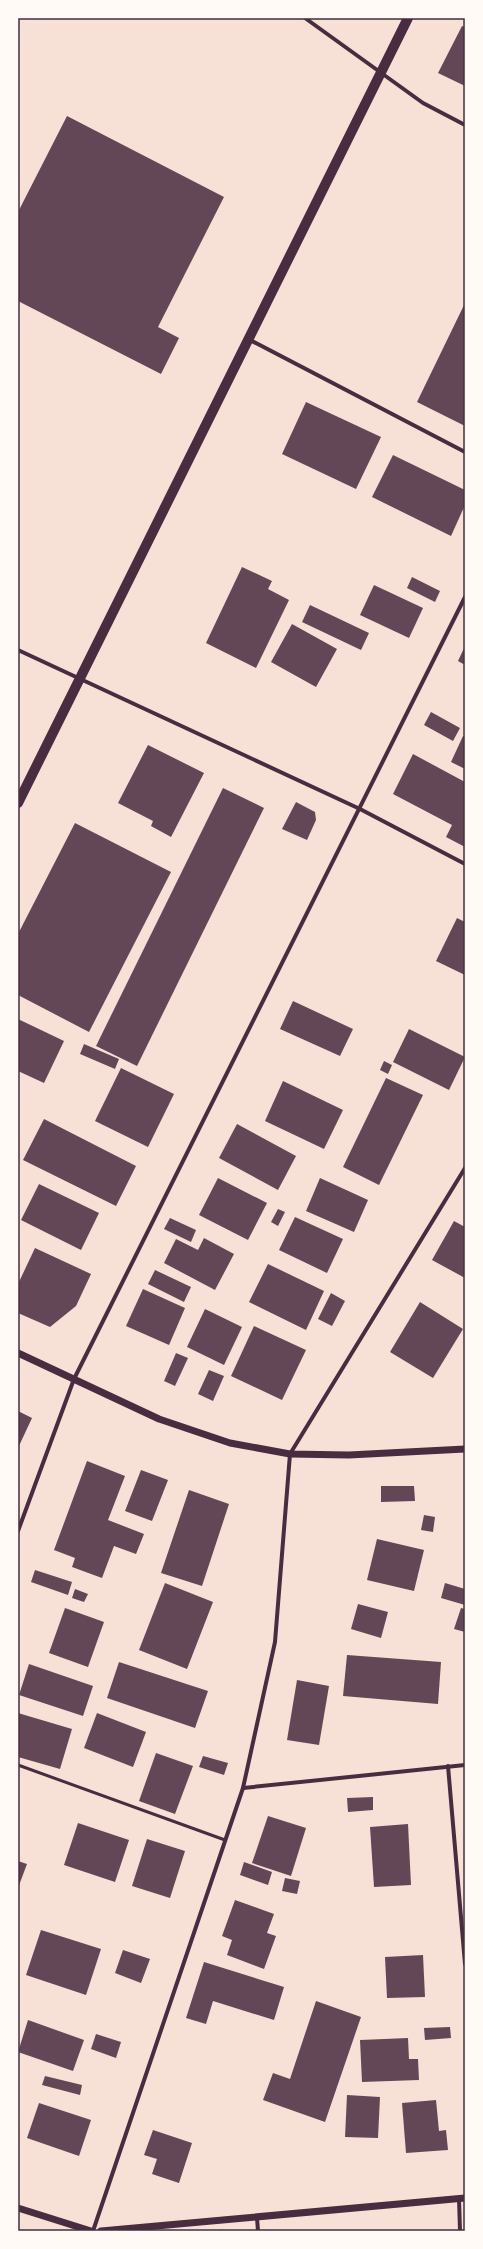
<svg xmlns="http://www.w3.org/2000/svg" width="483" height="2249" viewBox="0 0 483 2249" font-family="'Nunito Sans',sans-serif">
	<rect width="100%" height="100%" fill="#f7e1d7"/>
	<g fill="#644757">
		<polygon points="462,26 465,27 465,86 438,73"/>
		<polygon points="67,116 224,197 158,327 179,338 161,374 18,301 18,212"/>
		<polygon points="465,303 465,426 417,402"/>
		<polygon points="306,402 381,437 356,489 282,454"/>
		<polygon points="393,455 465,490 465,505 451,536 372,497"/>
		<polygon points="242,567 272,581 268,589 289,600 256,668 206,643"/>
		<polygon points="412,577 440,591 435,602 407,588"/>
		<polygon points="374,585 423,608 409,638 360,615"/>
		<polygon points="310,605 369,633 361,650 302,622"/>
		<polygon points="292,624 337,649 316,687 271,662"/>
		<polygon points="465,646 465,665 458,661"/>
		<polygon points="431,712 460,728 453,741 424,725"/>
		<polygon points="463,736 465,737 465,769 451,762"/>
		<polygon points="148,745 204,773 171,837 151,826 153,821 118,803"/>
		<polygon points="413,754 465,782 465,847 446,837 452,825 393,794"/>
		<polygon points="223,788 264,808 137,1066 96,1046"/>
		<polygon points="296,802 315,812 316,820 307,840 282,829"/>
		<polygon points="75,823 171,872 89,1032 18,995 18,934"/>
		<polygon points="457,918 465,922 465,975 436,961"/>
		<polygon points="293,1001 353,1029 340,1056 280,1029"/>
		<polygon points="18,1019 64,1041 44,1083 18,1071"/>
		<polygon points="409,1029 465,1057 449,1090 393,1062"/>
		<polygon points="84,1044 119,1059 115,1069 80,1054"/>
		<polygon points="384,1061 392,1065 388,1074 380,1070"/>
		<polygon points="121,1068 174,1094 148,1147 95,1121"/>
		<polygon points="386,1078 423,1095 379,1185 343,1167"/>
		<polygon points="283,1081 343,1110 324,1149 265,1121"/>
		<polygon points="44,1119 136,1166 116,1206 23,1160"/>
		<polygon points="237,1124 296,1156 278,1190 219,1158"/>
		<polygon points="218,1178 267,1203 248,1240 199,1215"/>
		<polygon points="320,1178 368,1200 354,1232 306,1211"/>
		<polygon points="39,1184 99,1213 81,1250 21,1220"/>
		<polygon points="278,1209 285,1212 278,1226 271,1222"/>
		<polygon points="295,1217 343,1239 327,1273 279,1250"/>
		<polygon points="170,1218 196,1230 191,1242 164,1229"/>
		<polygon points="454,1221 465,1227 465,1278 432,1260"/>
		<polygon points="204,1238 234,1254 215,1290 164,1263 176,1239 198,1250"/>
		<polygon points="35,1248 91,1274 76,1306 50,1327 18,1313 18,1284"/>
		<polygon points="268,1264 324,1291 306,1330 249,1302"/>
		<polygon points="155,1270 191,1287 184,1302 148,1284"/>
		<polygon points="143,1289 185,1308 169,1345 126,1326"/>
		<polygon points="331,1293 345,1301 332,1326 318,1319"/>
		<polygon points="420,1302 463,1329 433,1378 390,1352"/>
		<polygon points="205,1309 242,1327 224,1365 187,1347"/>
		<polygon points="254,1326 306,1350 282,1400 231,1376"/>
		<polygon points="176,1353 188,1358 175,1386 164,1381"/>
		<polygon points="209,1370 224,1376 213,1401 198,1394"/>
		<polygon points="18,1411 32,1418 18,1448"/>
		<polygon points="87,1461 125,1476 108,1520 144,1534 136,1554 114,1546 102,1578 72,1567 75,1558 54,1550"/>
		<polygon points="141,1470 168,1480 152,1521 125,1511"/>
		<polygon points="381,1486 414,1486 415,1501 381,1502"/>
		<polygon points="189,1490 229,1504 202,1586 161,1573"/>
		<polygon points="424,1515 435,1517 433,1532 421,1530"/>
		<polygon points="377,1539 424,1550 414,1591 367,1580"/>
		<polygon points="35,1570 72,1582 68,1595 31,1582"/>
		<polygon points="165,1583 213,1602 187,1669 139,1650"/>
		<polygon points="445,1583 465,1589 465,1605 441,1598"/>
		<polygon points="75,1589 88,1594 84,1602 72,1598"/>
		<polygon points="358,1604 388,1612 381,1638 351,1629"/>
		<polygon points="65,1608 104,1622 88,1667 49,1653"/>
		<polygon points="461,1608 465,1609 465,1632 454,1629"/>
		<polygon points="347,1655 441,1662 438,1704 343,1696"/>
		<polygon points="119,1662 208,1691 195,1728 107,1698"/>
		<polygon points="29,1664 93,1686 83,1716 19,1695"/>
		<polygon points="297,1680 329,1686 319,1745 287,1740"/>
		<polygon points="18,1713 72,1729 60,1769 18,1757"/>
		<polygon points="97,1713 146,1732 133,1767 84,1748"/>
		<polygon points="156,1753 193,1766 175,1814 139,1801"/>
		<polygon points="203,1756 228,1763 224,1775 199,1767"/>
		<polygon points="373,1797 373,1810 348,1812 347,1798"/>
		<polygon points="268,1816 306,1828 291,1876 252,1863"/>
		<polygon points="78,1823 129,1840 115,1882 64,1865"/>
		<polygon points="408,1824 411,1885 374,1887 370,1827"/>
		<polygon points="147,1839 185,1851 170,1898 132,1886"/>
		<polygon points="18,1861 27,1864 18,1888"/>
		<polygon points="244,1862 272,1872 268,1885 240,1875"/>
		<polygon points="285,1878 300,1881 297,1894 282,1891"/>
		<polygon points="235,1900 274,1914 267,1933 276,1936 264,1969 227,1955 232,1940 222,1936"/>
		<polygon points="41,1930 101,1949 86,1995 26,1975"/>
		<polygon points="123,1950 150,1959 141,1983 115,1973"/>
		<polygon points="423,1955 425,1997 387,1998 385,1957"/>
		<polygon points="204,1962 284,1987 274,2020 213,2001 206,2024 186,2018"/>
		<polygon points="316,2001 361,2017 325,2122 263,2100 273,2073 290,2079"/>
		<polygon points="28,2020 84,2040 73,2071 18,2052"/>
		<polygon points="450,2027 451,2038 425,2040 424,2028"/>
		<polygon points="96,2034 121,2042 116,2058 91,2049"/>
		<polygon points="408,2038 409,2059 418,2059 419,2080 362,2082 360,2040"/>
		<polygon points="45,2076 82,2085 80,2095 42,2085"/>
		<polygon points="347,2095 380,2097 378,2138 345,2137"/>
		<polygon points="436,2100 439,2131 446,2130 448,2150 406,2153 402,2103"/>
		<polygon points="39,2103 91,2120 79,2156 27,2138"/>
		<polygon points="153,2130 192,2143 179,2183 152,2174 157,2159 144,2155"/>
	</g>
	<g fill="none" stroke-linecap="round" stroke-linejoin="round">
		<polyline stroke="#4a2c40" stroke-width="3" points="18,1765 225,1840"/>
		<g stroke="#4a2c40" stroke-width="4">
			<polyline points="305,18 423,103 465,125"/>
			<polyline points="250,340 465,452"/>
			<polyline points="18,650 360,809 465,864"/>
			<polyline points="18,1531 74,1379 465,597"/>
			<polyline points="448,1766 465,1964"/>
			<polyline points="243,1788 465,1765"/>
			<polyline points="459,2199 460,2231"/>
			<polyline points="257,2218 258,2231"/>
			<polyline points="93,2231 243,1788 275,1642 290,1454 465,1168"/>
		</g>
		<g stroke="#4a2c40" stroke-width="7">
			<polyline points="18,1353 159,1419 230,1443 290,1454 349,1455 465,1449"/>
			<polyline points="18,2208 91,2231"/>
			<polyline points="101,2231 465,2198"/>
		</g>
		<polyline stroke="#4a2c40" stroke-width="10" points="18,803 408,18"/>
	</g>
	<rect width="483" height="2249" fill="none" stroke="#fffaf5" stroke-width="38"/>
	<rect x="19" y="19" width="445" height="2211" fill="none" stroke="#4a2c40" stroke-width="1.5"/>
</svg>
